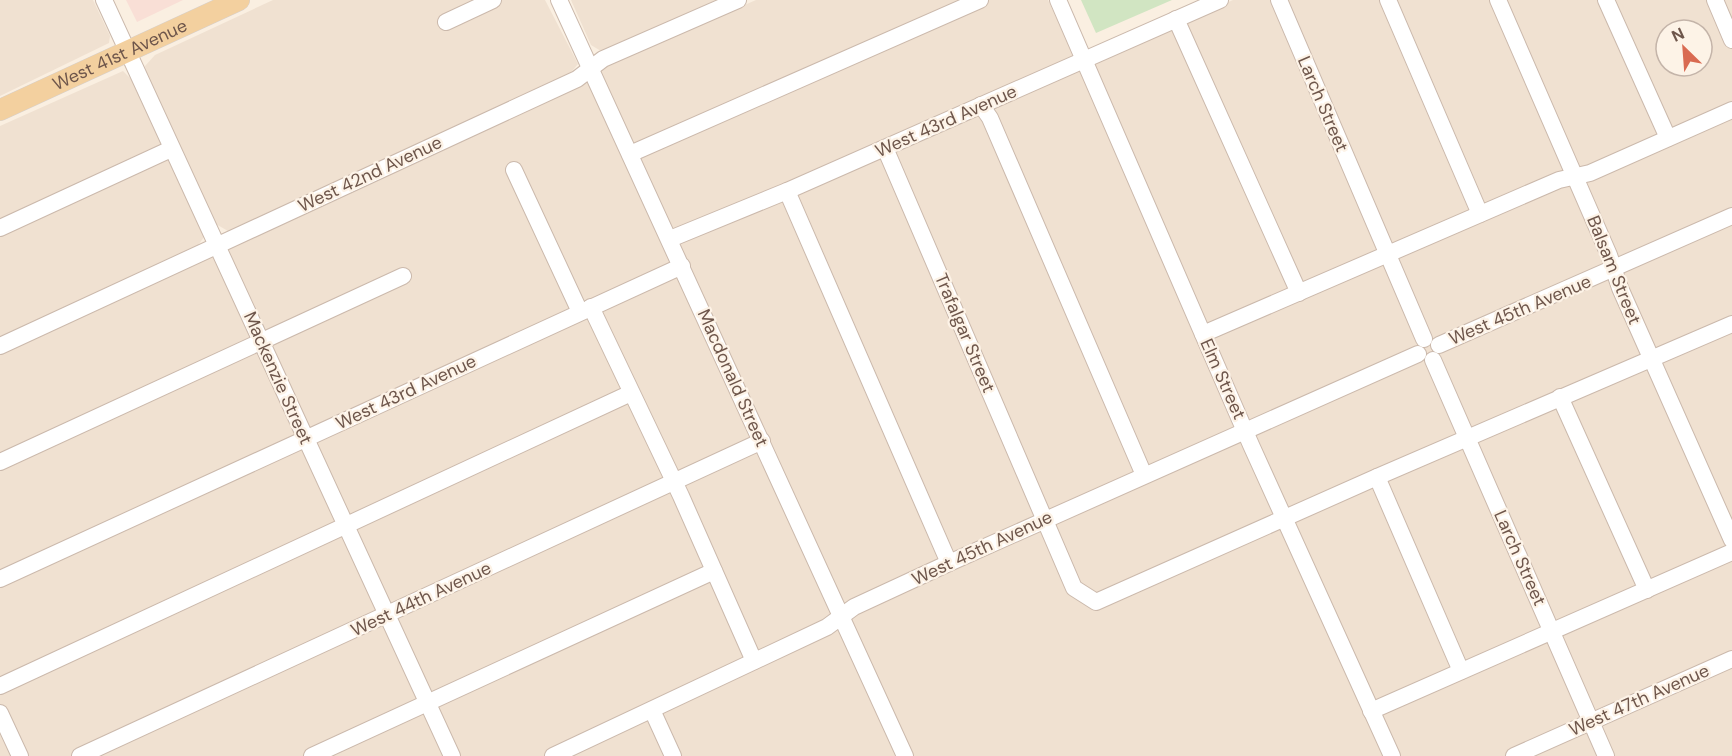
<svg xmlns="http://www.w3.org/2000/svg" width="1732" height="756" viewBox="0 0 1732 756" font-family="'DM Sans',sans-serif">
	<rect width="100%" height="100%" fill="#faefe1"/>
	<g fill="#f0e1d1" fill-rule="evenodd">
		<polygon points="0,0 93,0 110,36 109,43 0,96"/>
		<polygon points="273,0 545,0 578,64 568,76 238,229 228,231 214,223 146,73 145,66 155,55"/>
		<polygon points="571,0 717,0 601,51 591,45"/>
		<path d="M756,0H1048L1080,69L1233,0H1732V756H0V350L610,64ZM1666,30H1702V66H1666Z"/>
		<polygon points="123,71 131,79 204,237 196,248 0,338 0,126"/>
	</g>
	<polygon fill="#f9dfd6" points="126,0 183,0 137,22"/>
	<polygon fill="#d1e5c2" points="1081,0 1172,0 1096,33"/>
	<g fill="none" stroke-linecap="round" stroke-linejoin="round">
		<g stroke="#cbb9ac" stroke-width="18">
			<g id="minor">
				<polyline points="104,0 452,756"/>
				<polyline points="559,0 905,756"/>
				<polyline points="1058,0 1251,445 1392,756"/>
				<polyline points="1279,0 1424,339"/>
				<polyline points="1388,0 1480,214"/>
				<polyline points="1498,0 1609,255 1620,288 1732,540"/>
				<polyline points="1606,0 1668,138"/>
				<polyline points="1715,0 1732,40"/>
				<polyline points="1176,19 1299,293"/>
				<polyline points="446,22 493,0"/>
				<polyline points="981,105 990,118 1144,475"/>
				<polyline points="885,148 1074,588 1096,602 1377,477 1732,324"/>
				<polyline points="630,154 980,0"/>
				<polyline points="514,170 580,312"/>
				<polyline points="787,191 949,563"/>
				<polyline points="0,228 171,149"/>
				<polyline points="670,239 787,191 1220,0"/>
				<polyline points="591,307 681,496 754,661"/>
				<polyline points="1203,334 1559,180 1590,173 1732,110"/>
				<polyline points="1439,345 1732,216"/>
				<polyline points="0,346 577,79 603,59 738,0"/>
				<polyline points="1433,360 1606,756"/>
				<polyline points="1560,397 1647,590"/>
				<polyline points="0,462 403,276"/>
				<polyline points="1377,477 1461,671"/>
				<polyline points="0,579 682,266"/>
				<polyline points="0,686 631,393"/>
				<polyline points="652,710 673,756"/>
				<polyline points="1371,711 1732,552"/>
				<polyline points="0,713 20,756"/>
				<polyline points="80,756 762,441"/>
				<polyline points="312,756 714,571"/>
				<polyline points="553,756 827,627 854,607 949,563 1418,354"/>
				<polyline points="1514,756 1732,659"/>
			</g>
		</g>
		<g stroke="#d6d0cd" stroke-width="22">
			<g id="major">
				<path id="s1" d="M0,110L239,0"/>
			</g>
		</g>
		<use href="#minor" stroke="#fff" stroke-width="16"/>
		<use href="#major" stroke="#f3d09f" stroke-width="21"/>
	</g>
	<g text-anchor="middle" dominant-baseline="central" stroke-width="4.5" stroke-linejoin="round" paint-order="stroke">
		<g font-size="18" fill="#6e564b" stroke="#fdf3e7">
			<text stroke="none"><textPath href="#s1" startOffset="132">West 41st Avenue</textPath></text>
			<text transform="translate(1323 104) rotate(67)">Larch Street</text>
			<text transform="translate(946 121) rotate(-24)">West 43rd Avenue</text>
			<text transform="translate(370 174) rotate(-25)">West 42nd Avenue</text>
			<text transform="translate(1614 270) rotate(68)">Balsam Street</text>
			<text transform="translate(1520 310) rotate(-23)">West 45th Avenue</text>
			<text transform="translate(965 333) rotate(67)">Trafalgar Street</text>
			<text transform="translate(278 378) rotate(66)">Mackenzie Street</text>
			<text transform="translate(733 378) rotate(66)">Macdonald Street</text>
			<text transform="translate(1223 379) rotate(66)">Elm Street</text>
			<text transform="translate(406 392) rotate(-25)">West 43rd Avenue</text>
			<text transform="translate(982 548) rotate(-25)">West 45th Avenue</text>
			<text transform="translate(1520 558) rotate(66)">Larch Street</text>
			<text transform="translate(421 599) rotate(-25)">West 44th Avenue</text>
			<text transform="translate(1639 700) rotate(-24)">West 47th Avenue</text>
		</g>
	</g>
	<g transform="translate(1684 48) rotate(335)"><circle r="28" fill="#fdf3e7" stroke="#c4b4a9" stroke-width="1.5"/>
	<path d="M0-4.5L10 22L0 15L-10 22Z" fill="#d96a51"/>
	<text y="-9" font-size="16" font-weight="bold" text-anchor="middle" fill="#6e564b">N</text>
	</g>
</svg>
